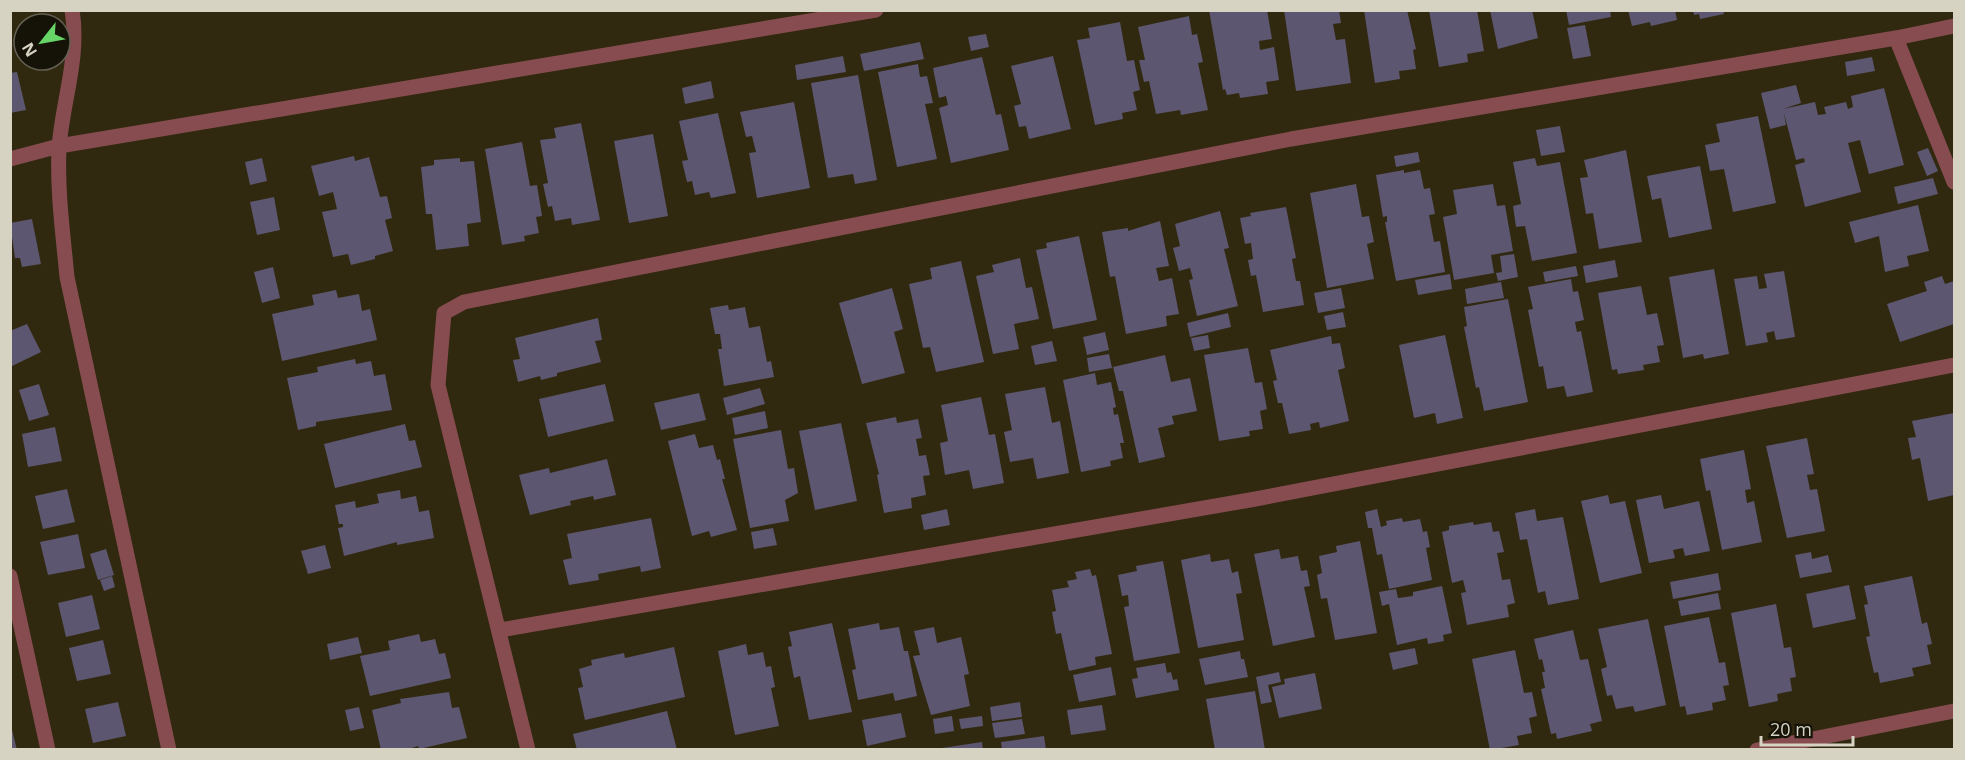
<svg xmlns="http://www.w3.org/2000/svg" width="1965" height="760" viewBox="0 0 1965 760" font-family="'Open Sans',sans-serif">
	<rect width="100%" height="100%" fill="#30290f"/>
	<g fill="#5c5670">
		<polygon points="1209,10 1267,10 1272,39 1259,41 1260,50 1274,47 1279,80 1266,82 1268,94 1240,98 1239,93 1227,95 1225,89 1223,90"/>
		<polygon points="1284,10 1339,10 1341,23 1333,24 1336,40 1345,39 1351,83 1296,91"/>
		<polygon points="1364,10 1407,10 1416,49 1413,50 1416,69 1399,71 1400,79 1375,83"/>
		<polygon points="1429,10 1477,10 1484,51 1467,54 1468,62 1439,67"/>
		<polygon points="1490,10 1532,10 1538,38 1498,49"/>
		<polygon points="1566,10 1610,10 1611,17 1569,25"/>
		<polygon points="1628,10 1675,10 1677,20 1651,26 1650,22 1632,26"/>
		<polygon points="1693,10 1723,10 1724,14 1700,19 1699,14 1694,15"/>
		<polygon points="1189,16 1192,35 1197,34 1203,62 1198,63 1208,110 1181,115 1180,110 1156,114 1149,81 1144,82 1139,60 1145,60 1138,27"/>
		<polygon points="1120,22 1127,61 1134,60 1140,90 1133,92 1137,110 1122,113 1123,119 1095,125 1077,40 1090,38 1088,28"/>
		<polygon points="1585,25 1591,56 1573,59 1567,28"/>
		<polygon points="986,34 989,47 971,51 968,37"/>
		<polygon points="920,42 924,59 864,71 860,54"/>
		<polygon points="843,56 846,72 797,80 795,65"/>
		<polygon points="1053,56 1071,129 1029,139 1026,126 1019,127 1014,106 1021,104 1011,66"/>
		<polygon points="982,57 996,115 1001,114 1009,150 951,163 939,108 948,105 946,96 939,98 933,68"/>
		<polygon points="1872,57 1875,71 1847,76 1845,62"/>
		<polygon points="918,64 920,77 927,76 933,103 925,104 937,159 897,167 878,72"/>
		<polygon points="17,72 26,110 10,113 10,73"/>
		<polygon points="858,75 877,180 855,184 853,174 828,178 811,83"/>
		<polygon points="711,81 714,98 685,104 682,88"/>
		<polygon points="1796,85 1801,103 1783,109 1815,102 1818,115 1826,114 1824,107 1846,102 1848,109 1853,107 1851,96 1884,88 1904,165 1869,174 1860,140 1848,143 1861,192 1805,207 1795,165 1805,162 1804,158 1796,160 1784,113 1786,125 1770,129 1761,93"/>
		<polygon points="794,102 810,188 757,198 749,153 756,152 752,136 746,137 740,112"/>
		<polygon points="718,113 736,193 711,198 709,192 695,195 692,181 687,182 682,161 688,160 679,121"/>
		<polygon points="1758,116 1776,203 1733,212 1724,169 1710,171 1705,145 1720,142 1716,124"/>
		<polygon points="581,123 600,220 572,225 571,218 555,221 552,206 548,207 543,184 548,183 540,140 556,138 554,128"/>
		<polygon points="1560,126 1565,152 1541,156 1536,130"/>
		<polygon points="653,134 668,216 629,223 614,141"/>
		<polygon points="522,142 530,186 537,185 542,216 536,217 539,233 524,236 525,241 502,245 485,149"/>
		<polygon points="1928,148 1938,171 1927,176 1917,152"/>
		<polygon points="1626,150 1642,242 1599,249 1593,213 1586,214 1580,178 1588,177 1584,160"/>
		<polygon points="1418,152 1420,162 1396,167 1394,156"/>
		<polygon points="354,156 355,161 369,157 380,197 387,196 392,218 385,220 393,251 375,256 375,259 351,265 348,254 333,257 322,212 337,209 333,192 319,196 311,166"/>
		<polygon points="262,158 267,181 250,185 245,162"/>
		<polygon points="460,158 460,162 474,161 481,222 467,224 469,246 436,250 432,214 426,214 421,167 434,165 434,160"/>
		<polygon points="1535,158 1537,166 1560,162 1577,253 1532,261 1525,226 1516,227 1513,206 1521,204 1513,162"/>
		<polygon points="1700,166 1712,229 1669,238 1661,198 1652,200 1647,176"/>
		<polygon points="1404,170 1404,173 1420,170 1424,189 1430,188 1435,214 1429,215 1434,242 1440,241 1445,272 1396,281 1385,222 1387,222 1387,216 1383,217 1376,175"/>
		<polygon points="1933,178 1938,194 1898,204 1894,187"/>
		<polygon points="1356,184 1362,217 1369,216 1374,242 1367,244 1374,279 1327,288 1310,193"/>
		<polygon points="1493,184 1497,206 1505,205 1513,251 1491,255 1494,273 1454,280 1443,217 1457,214 1453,190"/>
		<polygon points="274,197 280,230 257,235 250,202"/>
		<polygon points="1918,205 1929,251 1907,256 1909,266 1885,272 1879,236 1855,243 1849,222"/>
		<polygon points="1286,207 1296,258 1292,259 1296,281 1300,281 1304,305 1263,312 1256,275 1251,276 1248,260 1253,259 1251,243 1245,244 1240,218 1251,216 1250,213"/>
		<polygon points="1220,211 1229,248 1224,249 1238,306 1197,316 1189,280 1193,279 1190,268 1179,271 1173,248 1180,246 1175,224"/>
		<polygon points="32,219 41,264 22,267 20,258 15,258 10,223"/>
		<polygon points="1160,221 1169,266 1156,268 1159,281 1172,278 1179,314 1166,316 1167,326 1126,334 1115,276 1110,277 1102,232 1128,228 1128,231"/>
		<polygon points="1079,236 1097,320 1053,329 1036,250 1047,248 1046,243"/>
		<polygon points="1514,254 1518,277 1498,281 1496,273 1502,272 1500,256"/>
		<polygon points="1020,258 1026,288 1032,287 1039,319 1014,324 1019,349 993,354 976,276 994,272 992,265"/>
		<polygon points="1615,260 1618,277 1586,283 1583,266"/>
		<polygon points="961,261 984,362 936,372 930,347 923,348 909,284 932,279 930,268"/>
		<polygon points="1576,266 1578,276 1545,282 1543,272"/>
		<polygon points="273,267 280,298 262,303 254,272"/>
		<polygon points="1714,269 1729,354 1704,359 1703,354 1683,358 1669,277"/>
		<polygon points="1784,271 1795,337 1776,340 1774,331 1766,333 1768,342 1746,346 1734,279 1757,276 1759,289 1767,288 1764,274"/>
		<polygon points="1450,274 1452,289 1418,295 1415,280"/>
		<polygon points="1942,276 1945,284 1954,281 1954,324 1900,342 1887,304 1927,291 1924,282"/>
		<polygon points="1571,279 1573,292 1578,291 1584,320 1575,322 1577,332 1581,331 1593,392 1567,397 1564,386 1547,389 1543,366 1539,367 1528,310 1533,309 1528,287"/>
		<polygon points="1501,282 1504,298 1467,304 1465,289"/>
		<polygon points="1641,286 1647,315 1657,313 1664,345 1657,346 1660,362 1643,365 1644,370 1618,374 1617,369 1612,370 1598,293"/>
		<polygon points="892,288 903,329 894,332 905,373 862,384 839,303"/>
		<polygon points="1341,288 1345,308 1318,313 1314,293"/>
		<polygon points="336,290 338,298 359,294 362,311 370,309 377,340 282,361 272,314 314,305 312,295"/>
		<polygon points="1508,299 1528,402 1484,411 1479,387 1476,388 1464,327 1467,326 1464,307"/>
		<polygon points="728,305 729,310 745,307 749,328 760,326 767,362 771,361 774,377 724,386 718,349 722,349 720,334 715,334 710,308"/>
		<polygon points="1343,312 1346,327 1327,330 1324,316"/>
		<polygon points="1228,313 1231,327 1190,337 1187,323"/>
		<polygon points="598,318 602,340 595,341 601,362 557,373 557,376 541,380 540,376 518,382 513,360 520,359 515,338"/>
		<polygon points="27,324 41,352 10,367 10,331"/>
		<polygon points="1105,332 1109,350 1087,355 1083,337"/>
		<polygon points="1208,335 1210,348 1194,351 1191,338"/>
		<polygon points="1445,335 1463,418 1437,424 1435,413 1414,418 1399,345"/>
		<polygon points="1331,336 1332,344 1340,343 1345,368 1338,370 1349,421 1320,428 1319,422 1310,424 1311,430 1289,434 1282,403 1278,403 1273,381 1277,380 1270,350"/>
		<polygon points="1052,341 1057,361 1035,365 1031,346"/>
		<polygon points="1248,348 1255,383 1262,382 1267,409 1260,411 1263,429 1249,431 1250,436 1219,441 1204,355"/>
		<polygon points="1109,354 1112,368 1089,372 1087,358"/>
		<polygon points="1165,355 1171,382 1190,378 1197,411 1172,416 1174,424 1158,428 1165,457 1139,463 1123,391 1119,391 1113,367"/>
		<polygon points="355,359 356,364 371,361 374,376 385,374 392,410 316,422 316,426 298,430 287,378 318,372 317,367"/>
		<polygon points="1095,373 1097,385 1111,382 1116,407 1113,408 1114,415 1118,414 1124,443 1120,443 1123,458 1110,461 1111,466 1081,472 1063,380"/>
		<polygon points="39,384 49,415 29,421 19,390"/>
		<polygon points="605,384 614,421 548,437 539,399"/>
		<polygon points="1045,387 1052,423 1060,421 1069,473 1037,479 1033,458 1010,462 1004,432 1012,430 1005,394"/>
		<polygon points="760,388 765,404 727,415 723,398"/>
		<polygon points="699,393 706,420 661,430 654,403"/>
		<polygon points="981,397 989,435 995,434 1004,483 973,489 969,470 945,475 940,443 948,441 941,405"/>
		<polygon points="765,411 768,428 735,435 732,418"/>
		<polygon points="1954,413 1954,495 1928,501 1920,458 1912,460 1908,438 1916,437 1912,421"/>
		<polygon points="896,417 897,423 918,419 922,438 916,439 919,456 926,455 930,475 923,476 926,495 911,498 912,508 884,513 877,475 879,474 866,423"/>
		<polygon points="841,423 857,501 815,510 799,431"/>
		<polygon points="405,424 409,441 415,440 422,467 335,488 324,444"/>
		<polygon points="55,427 62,461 28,467 22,434"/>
		<polygon points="781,430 788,469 794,468 798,493 785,500 789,521 750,528 733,439"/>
		<polygon points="695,434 699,448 713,445 717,460 720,459 725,479 722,479 737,530 711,537 709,531 692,536 668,441"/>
		<polygon points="1807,438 1814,474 1807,475 1810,490 1817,489 1825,531 1787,538 1766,446"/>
		<polygon points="1744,450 1751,489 1745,490 1747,503 1754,501 1762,542 1722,550 1710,490 1706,491 1700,459"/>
		<polygon points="607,459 616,495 594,500 593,496 570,501 571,505 530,515 519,475 549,468 550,473"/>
		<polygon points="67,489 75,522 43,529 35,496"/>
		<polygon points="400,490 401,499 416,496 419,512 429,510 434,538 397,545 397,542 344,556 338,528 343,527 343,524 339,524 335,505 355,501 356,508 379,503 377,494"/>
		<polygon points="1608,495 1610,504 1625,501 1642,573 1600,583 1581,501"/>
		<polygon points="1661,495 1664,509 1699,501 1710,551 1685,556 1683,548 1673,550 1675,558 1649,563 1636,500"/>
		<polygon points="947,509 950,525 924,530 921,515"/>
		<polygon points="1377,509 1381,527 1387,525 1386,521 1402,518 1403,522 1420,519 1423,532 1427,531 1430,547 1426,548 1432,580 1389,589 1382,554 1377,555 1372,528 1368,528 1365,512"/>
		<polygon points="1535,509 1537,521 1563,517 1579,599 1548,605 1545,591 1538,593 1527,539 1520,540 1515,513"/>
		<polygon points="651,518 661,568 641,572 640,566 598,574 599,580 569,585 563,560 572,558 567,534"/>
		<polygon points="1473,522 1474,525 1491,522 1493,532 1499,531 1504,552 1497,553 1502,580 1510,579 1515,603 1507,605 1509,617 1467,625 1461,593 1466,592 1463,580 1452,583 1442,532 1449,530 1449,526"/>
		<polygon points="773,528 777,545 754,549 751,532"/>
		<polygon points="78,534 85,568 48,575 40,542"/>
		<polygon points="1360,541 1377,633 1335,640 1327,598 1321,599 1317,575 1322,573 1319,556 1337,552 1336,546"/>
		<polygon points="325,545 331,568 308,574 301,551"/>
		<polygon points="106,549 114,575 98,580 90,554"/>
		<polygon points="1279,549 1281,559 1298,556 1301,571 1307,570 1310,586 1304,587 1315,637 1273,646 1254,554"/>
		<polygon points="1811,552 1812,559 1828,555 1832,572 1800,578 1795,555"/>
		<polygon points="1210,554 1211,562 1229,559 1232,573 1238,571 1242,593 1236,594 1244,640 1198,648 1181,560"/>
		<polygon points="1163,561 1180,653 1134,661 1124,607 1129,606 1128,595 1122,596 1118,575 1137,571 1136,566"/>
		<polygon points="1090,569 1092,576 1096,575 1112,654 1095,657 1096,665 1069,671 1061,633 1056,634 1052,612 1056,611 1052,590 1069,587 1067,581 1077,579 1075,572"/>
		<polygon points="1718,573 1721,590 1673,599 1670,582"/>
		<polygon points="112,576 115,587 104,591 100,580"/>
		<polygon points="1912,576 1922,624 1927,622 1932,644 1927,645 1931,664 1912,668 1914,676 1880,683 1878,672 1874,673 1866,637 1870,636 1864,605 1868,604 1864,586"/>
		<polygon points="1849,585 1856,619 1813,628 1806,594"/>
		<polygon points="1442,586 1452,633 1443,635 1444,641 1428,644 1427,638 1397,645 1389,604 1382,606 1379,592 1396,589 1398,598 1413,596 1413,592"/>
		<polygon points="1718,593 1721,609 1681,616 1678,601"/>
		<polygon points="92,595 100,629 66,637 58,603"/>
		<polygon points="1776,604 1784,648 1791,647 1796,677 1790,678 1792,691 1777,694 1778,701 1749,707 1731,613"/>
		<polygon points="1709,617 1719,663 1725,662 1729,685 1723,686 1726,700 1712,703 1713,710 1687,715 1685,706 1680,707 1664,626"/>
		<polygon points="1648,619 1666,705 1635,712 1633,706 1616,709 1612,695 1607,696 1601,669 1607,667 1598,629"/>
		<polygon points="832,623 852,712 809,720 800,676 794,678 788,647 792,646 789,632"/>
		<polygon points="879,623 880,630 899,627 904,651 908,651 917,696 895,701 893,693 858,700 852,670 856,669 848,629"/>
		<polygon points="934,627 937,643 961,637 969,674 964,675 970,706 931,715 913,656 920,655 914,631"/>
		<polygon points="1573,630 1580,660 1588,659 1602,721 1590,724 1592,731 1557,739 1556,733 1551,734 1541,689 1545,688 1542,672 1545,672 1542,659 1539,660 1534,639"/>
		<polygon points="419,634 421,642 435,639 439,654 445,653 451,678 370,696 360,656 390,650 388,641"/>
		<polygon points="358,637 362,653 330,660 327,644"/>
		<polygon points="103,640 111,674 77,681 69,648"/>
		<polygon points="746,644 748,655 763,652 766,667 771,666 775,687 771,688 779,726 735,735 718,651"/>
		<polygon points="674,647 685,697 585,720 578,688 583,687 579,669 592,665 591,660 624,653 625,658"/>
		<polygon points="1415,648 1418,664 1393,670 1389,653"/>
		<polygon points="1515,650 1524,693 1532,692 1537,716 1529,718 1532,733 1517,736 1519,745 1490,750 1472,659"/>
		<polygon points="1240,651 1241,659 1244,659 1248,677 1205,685 1199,659"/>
		<polygon points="1165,663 1167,673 1171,672 1173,680 1177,679 1179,690 1136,698 1132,679 1138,678 1136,668"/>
		<polygon points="1111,667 1116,695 1079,702 1073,675"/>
		<polygon points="1279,672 1281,682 1268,685 1272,702 1261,704 1256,677"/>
		<polygon points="1315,673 1322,709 1279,718 1272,687 1285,684 1284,679"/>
		<polygon points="1255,691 1265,750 1215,750 1206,699"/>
		<polygon points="449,692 452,708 459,707 467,738 419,749 418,746 406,750 381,750 372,710 401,703 400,699"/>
		<polygon points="118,702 126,736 93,743 85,709"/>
		<polygon points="1020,702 1022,717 992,721 990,707"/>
		<polygon points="1102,705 1106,730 1071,735 1067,710"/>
		<polygon points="359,707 364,728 350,731 345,710"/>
		<polygon points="667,711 677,750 577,750 573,734"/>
		<polygon points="901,713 906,737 867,746 862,720"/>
		<polygon points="952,716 954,731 935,734 933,719"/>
		<polygon points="982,716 983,726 961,729 959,719"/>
		<polygon points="1022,719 1025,734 995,738 992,723"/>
		<polygon points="10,726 11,726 17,750 10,750"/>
		<polygon points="1044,736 1046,750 1002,750 1001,742"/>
		<polygon points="982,742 983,750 942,750 942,748"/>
	</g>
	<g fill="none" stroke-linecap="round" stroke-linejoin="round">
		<g stroke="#874c4f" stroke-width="15">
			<path d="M72,10C80,57 62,103 59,148C57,191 63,234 67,277L169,750"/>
			<polyline points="1896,38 1954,182"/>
			<polyline points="10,159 59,146 876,10"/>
			<polyline points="10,576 48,750"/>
			<polyline points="500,630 1250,500 1954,365"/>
			<polyline points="528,750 438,385 444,313 464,302 1291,139 1896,38 1954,26"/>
			<polyline points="1757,750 1954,711"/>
		</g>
	</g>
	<rect width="1965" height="760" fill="none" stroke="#d6d3c3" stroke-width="24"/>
	<g transform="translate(42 42) rotate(239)"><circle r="28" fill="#151207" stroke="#625f52" stroke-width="1.5"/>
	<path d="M0-4.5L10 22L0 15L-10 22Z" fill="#66d466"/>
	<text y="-9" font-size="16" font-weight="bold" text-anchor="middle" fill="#d6d3c3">N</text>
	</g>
	<path d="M1761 736v9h92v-9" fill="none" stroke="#d6d3c3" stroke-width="3"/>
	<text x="1770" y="736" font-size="18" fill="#d6d3c3" stroke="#151207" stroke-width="4.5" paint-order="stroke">20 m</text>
</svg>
